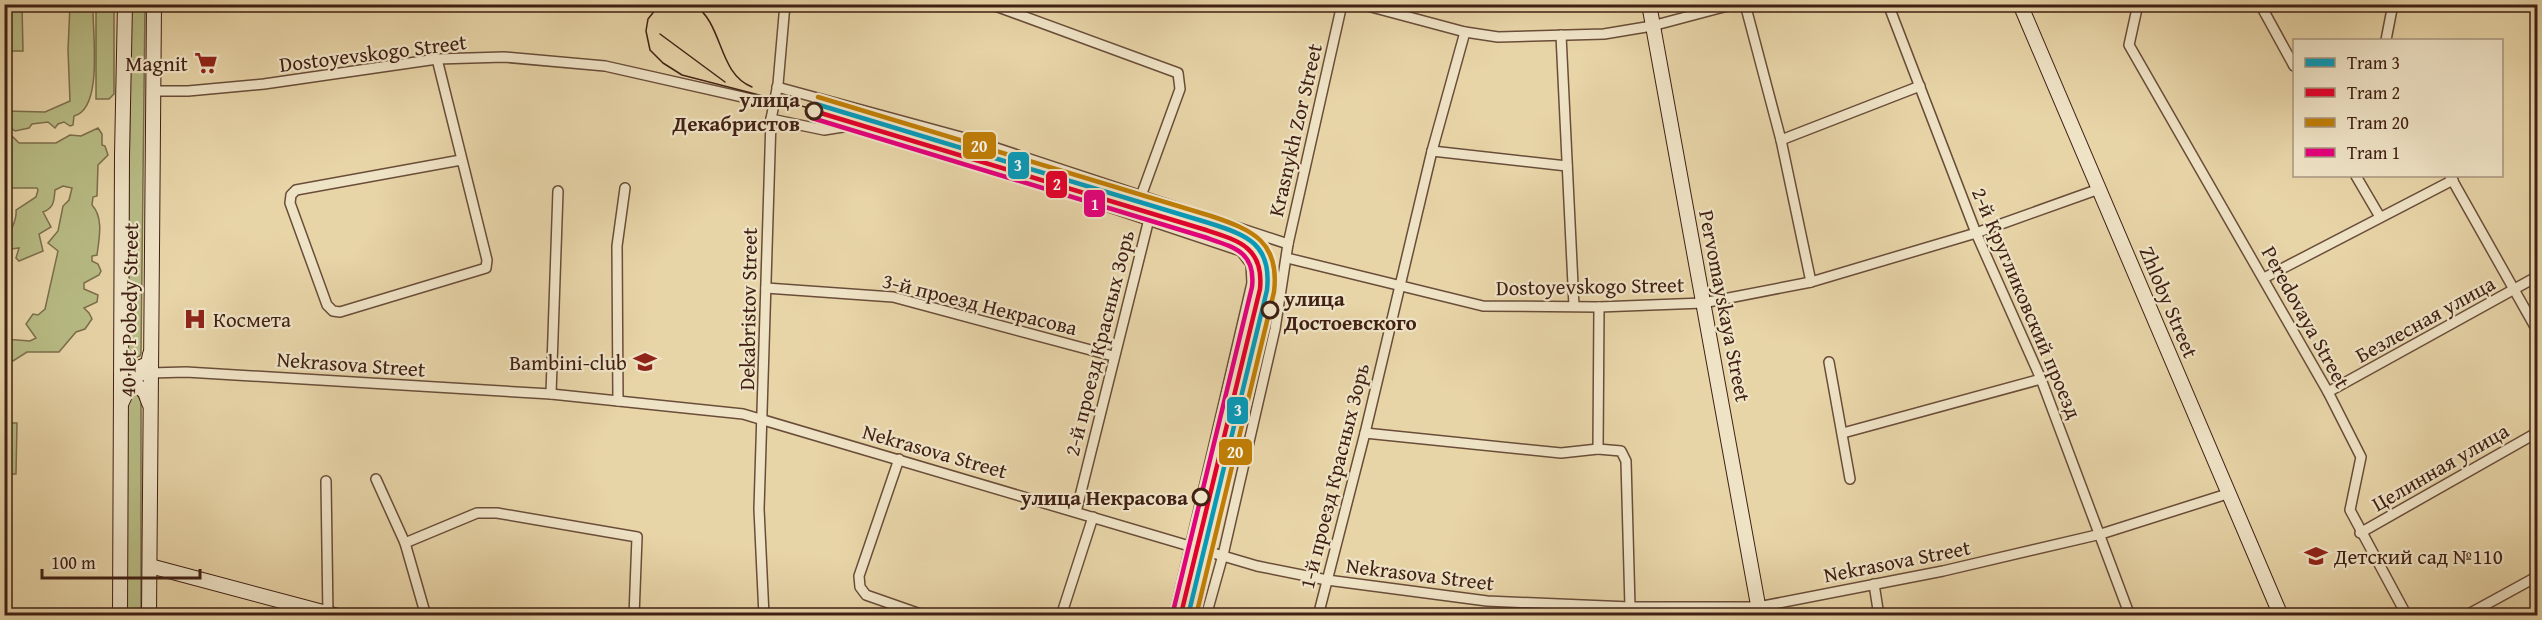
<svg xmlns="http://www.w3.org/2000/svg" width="2542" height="620" viewBox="0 0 2542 620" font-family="'Gentium Book Plus',serif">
	<rect width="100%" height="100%" fill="#e7d4a7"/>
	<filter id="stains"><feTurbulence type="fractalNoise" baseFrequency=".00333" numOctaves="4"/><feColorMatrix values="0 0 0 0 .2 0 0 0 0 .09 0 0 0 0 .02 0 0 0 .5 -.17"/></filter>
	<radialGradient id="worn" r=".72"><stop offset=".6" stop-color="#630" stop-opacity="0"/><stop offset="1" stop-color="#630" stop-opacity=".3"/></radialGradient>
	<g fill="#b8bc85" stroke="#7c6e4c" stroke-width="1.5">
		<polygon points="4,5 22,5 23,51 5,51"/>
		<path d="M70,5H93C92,30 104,109 74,116L73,125L70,126L64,122L58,124L55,128L48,122L32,124L29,128L15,131L5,123V111L45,112L70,101L68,50Z"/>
		<polygon points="96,5 114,5 114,94 109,99 96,99"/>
		<polygon points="131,5 145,5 141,353 140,356 134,358 127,353"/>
		<path d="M98,128L102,134V145L105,146L108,155L98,165L97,196L93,197L92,205C104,218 99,239 97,255L92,256V261L98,264L101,271L99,275L84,283V289L98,295L97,302L84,308L89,313L92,319L85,329L76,332L59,352H27L13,361L5,360V339L30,341L36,338L26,324L33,314L38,315L45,309L58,251L48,243L58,231L63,206L69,200L72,188L63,186L55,190C54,201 54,208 43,212L51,227L39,234L43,251L19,261L16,258L19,248L11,249C4,232 18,225 16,210L36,197L38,190L37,188H5V136L13,137L19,143H56L70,135L81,136Z"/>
		<polygon points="137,394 141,402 141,615 125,616 126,402 128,396"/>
		<polygon points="5,423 17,423 16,474 5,474"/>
	</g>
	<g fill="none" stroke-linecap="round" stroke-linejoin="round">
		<g stroke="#6a4d39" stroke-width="12">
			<g id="street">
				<polyline points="990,4 1178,73 1180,89 1141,196"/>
				<polyline points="1360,4 1465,32 1498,37 1604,34 1652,26 1735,4"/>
				<polyline points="1745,4 1781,140 1811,282"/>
				<polyline points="1888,4 1976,233 2041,379 2130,616"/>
				<polyline points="2138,4 2129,45 2328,392 2361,457 2350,510 2407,616"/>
				<polyline points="2260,4 2294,66"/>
				<polyline points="1561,35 1574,306"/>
				<polyline points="2386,40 2393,4"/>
				<polyline points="437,59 487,260 486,268 340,312 333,311 327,305 290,203 291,195 296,190 461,160"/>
				<polyline points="777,87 972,140 1288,244"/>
				<polyline points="153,91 188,91 264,84 437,59 504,57 605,66 773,104"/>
				<polyline points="771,119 824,130 849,126 980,164 1241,251 1251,264 1252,283 1174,616"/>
				<polyline points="1781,140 1920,86"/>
				<polyline points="1432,151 1567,166"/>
				<polyline points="2356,176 2380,217"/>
				<polyline points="2450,176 2538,332"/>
				<polyline points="1287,258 1483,306 1599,307 1703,303 1811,282 1976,233 2099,189"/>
				<polyline points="2264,278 2453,180"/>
				<polyline points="766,288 893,297 1113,356"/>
				<polyline points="1599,307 1598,449 1621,451 1626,461 1630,607"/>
				<polyline points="1829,362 1850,479"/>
				<polyline points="121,384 150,373 186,372 551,394 743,414 1257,566 1327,580 1487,601 1630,607 1758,607 1943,571 2101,534 2227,494"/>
				<polyline points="2328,392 2538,276"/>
				<polyline points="551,394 558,191"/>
				<polyline points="618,401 617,246 625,188"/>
				<polyline points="1365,433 1561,453 1598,449"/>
				<polyline points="1843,433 2041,379"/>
				<polyline points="899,459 859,576 860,587 866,595 926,616"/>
				<polyline points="376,479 405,543 426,616"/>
				<polyline points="326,481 328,616"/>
				<polyline points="1076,512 1149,219"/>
				<polyline points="2360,533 2538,432"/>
				<polyline points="405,543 477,513 497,513 637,537 634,616"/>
				<polyline points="1874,584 1879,616"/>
				<polyline points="764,616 759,509 771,119 778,84 785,4"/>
				<polyline points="1061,616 1093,517"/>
				<polyline points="1206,616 1223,555 1275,329 1288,244 1342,4"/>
				<polyline points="1318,616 1365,433 1432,151 1465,32"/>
				<polyline points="2465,616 2538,576"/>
			</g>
		</g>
		<g stroke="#402014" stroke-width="16">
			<g id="secondary">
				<polyline points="1649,4 1760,616"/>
				<polyline points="2020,4 2281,616"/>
				<polyline points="122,353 127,365 136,369 148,364 150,354"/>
				<polyline points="122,402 128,389 139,387 145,392 149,403"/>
				<polyline points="150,566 338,616"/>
				<polyline points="120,616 122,155 125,4"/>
				<polyline points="149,616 154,4"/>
			</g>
		</g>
		<use href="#street" stroke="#efe3c6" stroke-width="9"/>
		<use href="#secondary" stroke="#efe3c6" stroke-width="14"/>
		<g stroke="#402014" stroke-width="1.5">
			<polyline points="664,4 656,9 648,19 646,31 650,50 663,63 682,75 813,109"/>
			<path d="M693,4C724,23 717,73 752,87"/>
			<polyline points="660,34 725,82"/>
		</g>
		<g stroke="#efe3c6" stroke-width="9">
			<path id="tram-1" d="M816,104L1209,223C1247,235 1272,244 1267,290L1188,616"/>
		</g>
		<g stroke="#efe3c6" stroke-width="9">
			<path id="tram-2" d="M814,111L1206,230C1240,241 1264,248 1260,289L1181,614"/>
		</g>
		<g stroke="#efe3c6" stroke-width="9">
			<path id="tram-3" d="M818,97L1211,216C1253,230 1280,242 1274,292L1196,616"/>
		</g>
		<g stroke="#efe3c6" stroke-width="9">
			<path id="tram-4" d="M812,118L1204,237C1233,247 1256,251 1252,287L1173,612"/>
		</g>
		<use href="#tram-1" stroke="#069bbb" stroke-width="4.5"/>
		<use href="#tram-2" stroke="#e4002b" stroke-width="4.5"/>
		<use href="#tram-3" stroke="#c07e06" stroke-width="4.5"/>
		<use href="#tram-4" stroke="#e5007d" stroke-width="4.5"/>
	</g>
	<defs>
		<g id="supermarket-bare" transform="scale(1.8)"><path d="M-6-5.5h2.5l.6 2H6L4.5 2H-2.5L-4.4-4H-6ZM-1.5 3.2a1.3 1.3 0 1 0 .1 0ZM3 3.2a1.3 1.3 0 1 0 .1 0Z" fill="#8f2418" stroke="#efe3c6" stroke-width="2.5" paint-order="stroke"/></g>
		<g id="hospital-bare" transform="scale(1.8)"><path d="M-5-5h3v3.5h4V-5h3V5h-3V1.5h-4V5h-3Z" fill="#8f2418" stroke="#efe3c6" stroke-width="2.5" paint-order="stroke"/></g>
		<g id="school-bare" transform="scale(1.8)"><path d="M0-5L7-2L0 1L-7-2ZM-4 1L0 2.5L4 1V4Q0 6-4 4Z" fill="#8f2418" stroke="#efe3c6" stroke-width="2.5" paint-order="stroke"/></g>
	</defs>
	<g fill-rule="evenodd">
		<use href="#supermarket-bare" x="206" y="63"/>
		<use href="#hospital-bare" x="195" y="319"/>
		<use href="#school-bare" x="645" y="362"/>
		<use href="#school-bare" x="2316" y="556"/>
	</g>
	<g fill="#efe3c6" stroke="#402014" stroke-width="3">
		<circle cx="814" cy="111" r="8"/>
		<circle cx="1270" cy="310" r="8"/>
		<circle cx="1201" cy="497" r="8"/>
	</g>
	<g text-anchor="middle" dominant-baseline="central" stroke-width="4.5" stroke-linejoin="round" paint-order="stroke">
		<g font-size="21" fill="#402014" stroke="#efe3c6">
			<text transform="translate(373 53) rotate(-7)">Dostoyevskogo Street</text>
			<text transform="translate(1295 130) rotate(-77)">Krasnykh Zor Street</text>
			<text transform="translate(1590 286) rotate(-1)">Dostoyevskogo Street</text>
			<text transform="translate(2169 302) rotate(67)">Zhloby Street</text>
			<text transform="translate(2027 303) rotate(67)">2-й Кругликовский проезд</text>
			<text transform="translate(980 304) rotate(14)">3-й проезд Некрасова</text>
			<text transform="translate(1725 306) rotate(79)">Pervomayskaya Street</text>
			<text transform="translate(748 309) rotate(-89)">Dekabristov Street</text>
			<text transform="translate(129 310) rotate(-89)">40 let Pobedy Street</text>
			<text transform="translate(2306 317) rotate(61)">Peredovaya Street</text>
			<text transform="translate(2425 319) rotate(-29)">Безлесная улица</text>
			<text transform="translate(1099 343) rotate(-76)">2-й проезд Красных Зорь</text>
			<text transform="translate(351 364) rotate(4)">Nekrasova Street</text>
			<text transform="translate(935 451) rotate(16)">Nekrasova Street</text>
			<text transform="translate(2440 467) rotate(-30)">Целинная улица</text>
			<text transform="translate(1334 476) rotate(-76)">1-й проезд Красных Зорь</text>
			<text transform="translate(1897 561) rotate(-11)">Nekrasova Street</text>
			<text transform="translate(1420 574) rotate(7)">Nekrasova Street</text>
		</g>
		<g font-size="21" fill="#402014" stroke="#efe3c6" text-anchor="end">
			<text x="188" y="63">Magnit</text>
			<text x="213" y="319" text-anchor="start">Космета</text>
			<text x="627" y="362">Bambini-club</text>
			<text x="2334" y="556" text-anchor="start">Детский сад №110</text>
		</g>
		<g font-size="21" font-weight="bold" fill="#402014" stroke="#efe3c6" text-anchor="end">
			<text x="800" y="99">улица<tspan x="800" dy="24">Декабристов</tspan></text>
			<text x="1284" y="298" text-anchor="start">улица<tspan x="1284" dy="24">Достоевского</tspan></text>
			<text x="1188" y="497">улица Некрасова</text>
		</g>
	</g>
	<g stroke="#efe3c6" stroke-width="2">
		<rect x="962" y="131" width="35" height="29" rx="6" fill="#c07e06"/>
		<rect x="1007" y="151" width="23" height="29" rx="6" fill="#069bbb"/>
		<rect x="1045" y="170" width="23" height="29" rx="6" fill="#e4002b"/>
		<rect x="1083" y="189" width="23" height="29" rx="6" fill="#e5007d"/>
		<rect x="1226" y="396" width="23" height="29" rx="6" fill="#069bbb"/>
		<rect x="1218" y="438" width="35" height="28" rx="6" fill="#c07e06"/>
	</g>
	<g font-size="16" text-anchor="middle" font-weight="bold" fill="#fff">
		<text x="979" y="152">20</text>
		<text x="1018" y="171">3</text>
		<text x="1057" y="190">2</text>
		<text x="1095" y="210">1</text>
		<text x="1238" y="416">3</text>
		<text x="1235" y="458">20</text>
	</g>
	<rect width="2542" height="620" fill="none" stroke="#e7d4a7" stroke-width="24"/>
	<rect x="6" y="6" width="2530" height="608" fill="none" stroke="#402014" stroke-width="3"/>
	<rect x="12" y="12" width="2518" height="596" fill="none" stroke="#402014" stroke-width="1.5"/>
	<rect x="2293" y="39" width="210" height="138" fill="#efe3c6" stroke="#a9957f" stroke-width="1.5"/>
	<rect x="2305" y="58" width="30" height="9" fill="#069bbb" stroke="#a9957f" stroke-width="1.5"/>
	<text x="2347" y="69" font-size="18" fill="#402014">Tram 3</text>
	<rect x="2305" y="88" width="30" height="9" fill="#e4002b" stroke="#a9957f" stroke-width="1.5"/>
	<text x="2347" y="99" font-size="18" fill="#402014">Tram 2</text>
	<rect x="2305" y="118" width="30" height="9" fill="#c07e06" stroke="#a9957f" stroke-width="1.5"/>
	<text x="2347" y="129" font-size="18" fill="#402014">Tram 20</text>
	<rect x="2305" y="148" width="30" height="9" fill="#e5007d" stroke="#a9957f" stroke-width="1.5"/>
	<text x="2347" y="159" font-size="18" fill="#402014">Tram 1</text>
	<path d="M42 569v9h158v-9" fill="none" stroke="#402014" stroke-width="3"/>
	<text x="51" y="569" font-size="18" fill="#402014" stroke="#efe3c6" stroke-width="4.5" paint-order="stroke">100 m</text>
	<rect width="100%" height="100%" filter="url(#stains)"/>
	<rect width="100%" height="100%" fill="url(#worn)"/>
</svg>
